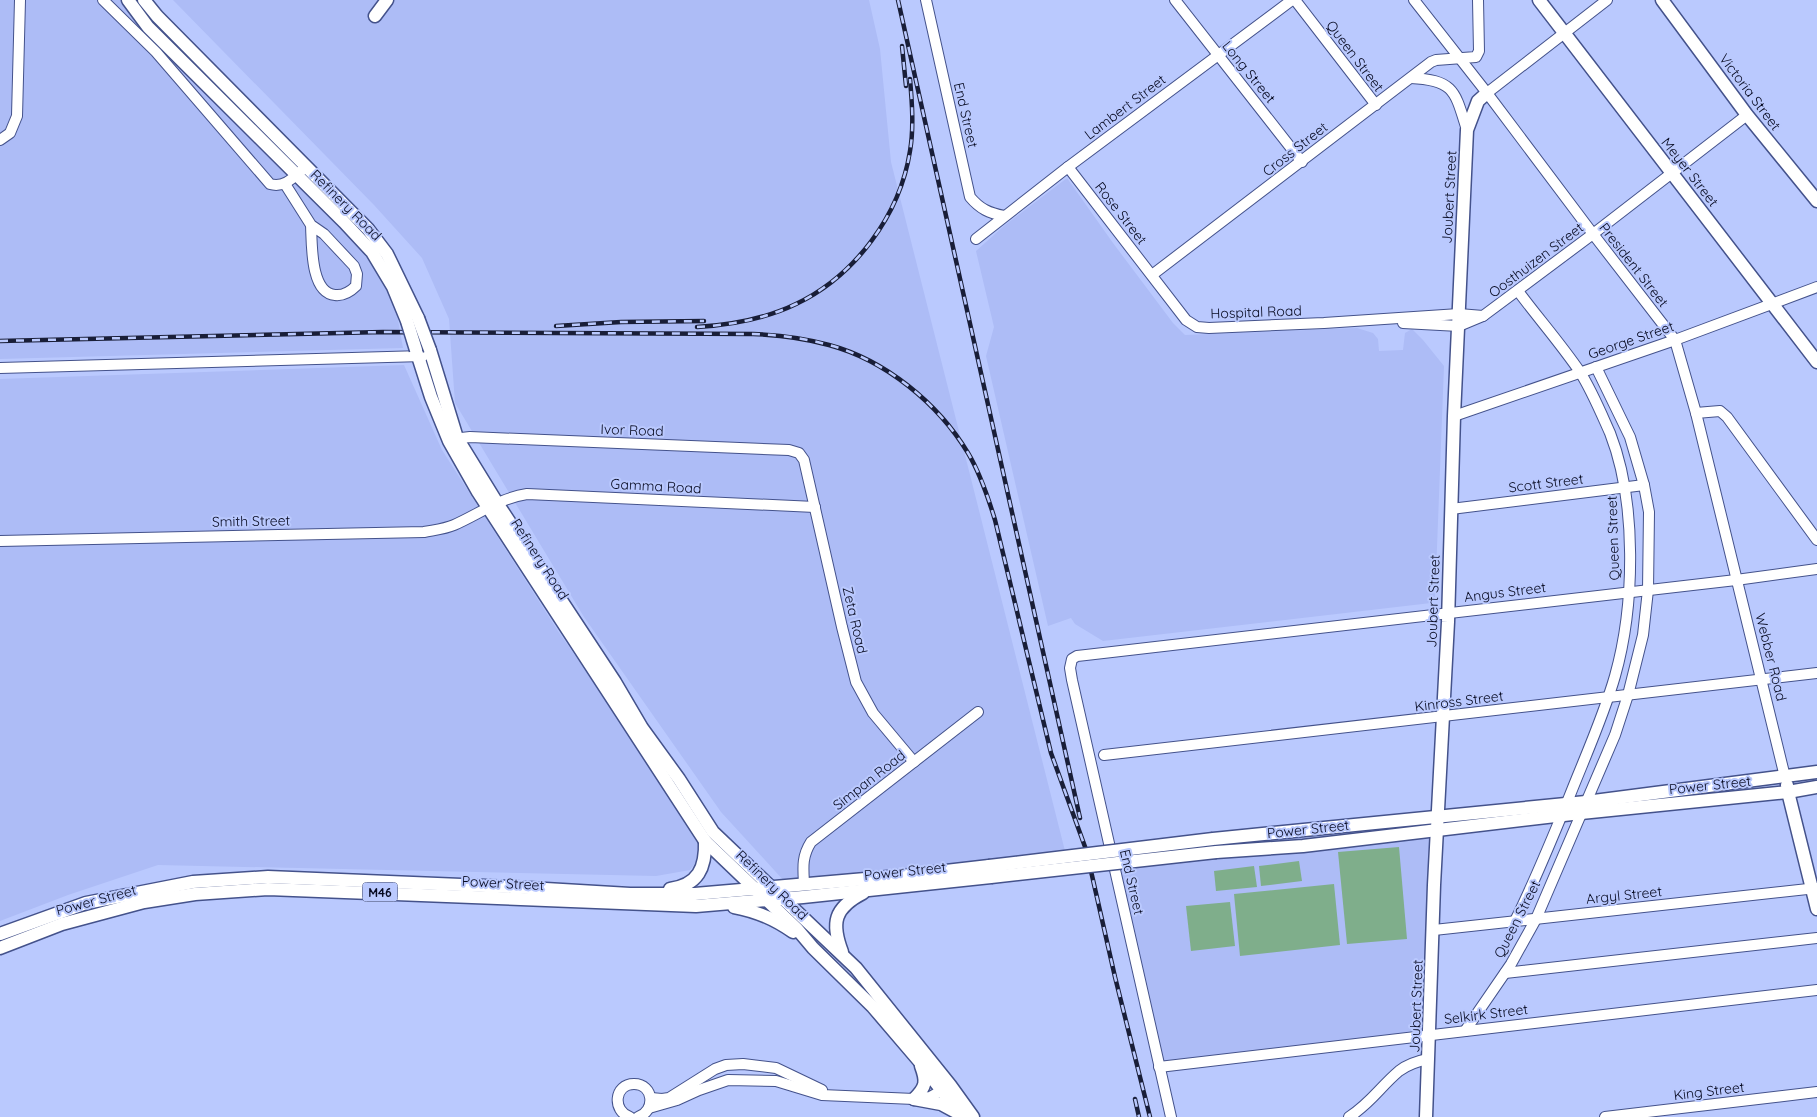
<svg xmlns="http://www.w3.org/2000/svg" width="1817" height="1117" viewBox="0 0 1817 1117" font-family="Quicksand,sans-serif">
	<rect width="100%" height="100%" fill="#bac9fe"/>
	<g fill="#adbcf6">
		<polygon points="0,0 124,0 133,14 264,152 365,247 396,309 403,348 0,359"/>
		<polygon points="173,0 869,0 880,49 891,162 1065,851 785,882 721,812 584,617 455,403 449,319 422,258 374,205"/>
		<polygon points="1067,178 1113,243 1173,323 1185,335 1357,328 1373,333 1378,339 1379,351 1403,350 1405,333 1412,329 1423,340 1444,366 1435,599 1431,603 1103,641 1075,624 1071,618 1048,626 986,356 994,327 976,251 1005,225"/>
		<polygon points="404,365 442,450 558,631 691,822 701,844 699,858 690,870 656,876 158,865 68,895 0,921 0,379"/>
		<polygon points="1436,828 1428,1038 1160,1068 1114,857 1302,838"/>
	</g>
	<g fill="#7fae8b">
		<polygon points="1399,847 1407,939 1347,944 1338,852"/>
		<polygon points="1299,861 1302,881 1261,886 1259,866"/>
		<polygon points="1254,866 1257,887 1216,891 1214,871"/>
		<polygon points="1334,884 1340,945 1240,956 1234,894"/>
		<polygon points="1230,902 1235,946 1191,951 1186,906"/>
	</g>
	<g fill="none" stroke-linecap="round" stroke-linejoin="round">
		<g stroke="#44528b" stroke-width="12">
			<g id="minor">
				<path d="M103,0L156,52L270,184C284,188 293,178 302,170"/>
				<path d="M926,0L970,197C980,209 989,213 1004,216"/>
				<polyline points="1175,0 1302,162"/>
				<polyline points="1295,0 1376,105"/>
				<polyline points="1414,0 1487,93 1593,234 1675,340 1696,413 1785,777"/>
				<path d="M1411,78C1455,80 1455,92 1467,130"/>
				<polyline points="1487,93 1607,0"/>
				<polyline points="0,140 10,133 17,116 20,0"/>
				<polyline points="1068,167 1186,320 1197,327 1209,328 1324,323 1459,314 1483,316"/>
				<path d="M285,184L311,225L324,234L354,266L357,274L356,286C350,292 344,296 335,295C310,293 312,243 311,225"/>
				<polyline points="976,239 1068,167 1292,0"/>
				<polyline points="1152,275 1431,62 1436,60 1476,57 1479,51 1478,0"/>
				<polyline points="1403,323 1459,326 1483,316 1593,234 1747,115"/>
				<polyline points="0,368 423,356"/>
				<polyline points="1696,413 1720,411 1727,417 1817,540"/>
				<polyline points="1454,416 1675,340 1817,287"/>
				<polyline points="453,439 470,437 789,450 799,453 804,460 842,627 856,682 873,713 914,762"/>
				<polyline points="1451,509 1644,485"/>
				<path d="M0,541L424,532C434,530 445,529 454,525C479,514 500,498 527,494L815,507"/>
				<polyline points="1104,755 1817,673"/>
				<path d="M804,883C803,867 802,856 811,842L978,712"/>
				<path d="M1515,921C1535,881 1551,841 1568,800C1584,759 1603,718 1615,676C1635,605 1637,502 1610,433C1601,413 1592,391 1580,372C1561,344 1538,318 1518,291"/>
				<polyline points="1434,930 1817,888"/>
				<polyline points="1505,973 1817,938"/>
				<polyline points="1465,1031 1511,964 1536,919 1615,735 1628,695 1643,635 1648,590 1649,512 1644,485 1630,437 1596,367"/>
				<polyline points="1159,1067 1817,990"/>
				<polyline points="651,1098 662,1099 669,1098 715,1069 726,1065 743,1064 776,1068 822,1090"/>
				<polyline points="649,1108 677,1100 699,1090 728,1080 776,1081 822,1095 914,1099 930,1097 948,1087"/>
				<path d="M630,1117C612,1111 614,1084 634,1084C654,1084 656,1111 638,1117"/>
				<polyline points="1171,1117 1072,680 1070,668 1072,659 1077,656 1086,655 1736,580 1817,569"/>
				<path d="M1349,1117C1371,1103 1380,1087 1399,1071C1408,1064 1418,1061 1428,1059"/>
				<polyline points="1605,1117 1817,1092"/>
			</g>
		</g>
		<g stroke="#44528b" stroke-width="15">
			<g id="major">
				<polyline points="128,0 148,27 344,222 372,252 393,287 407,321"/>
				<polyline points="144,0 157,16 368,229 387,254 418,318"/>
				<polyline points="1539,0 1817,362"/>
				<polyline points="1662,0 1747,115 1817,201"/>
				<polyline points="375,16 387,0"/>
				<polyline points="416,350 431,397 449,441 478,492 705,841 797,929 813,948 873,1007 920,1062 962,1117"/>
				<polyline points="430,350 457,438 497,503 615,682 642,728 679,779 713,832 856,968 950,1085 973,1117"/>
				<polyline points="1787,785 1788,792 1817,909"/>
				<polyline points="1213,839 1586,802 1817,772"/>
				<polyline points="1216,852 1303,846 1581,813 1788,792 1817,787"/>
				<path d="M670,889C698,885 706,868 705,841"/>
				<path d="M734,907C756,911 775,919 793,932"/>
				<polyline points="0,934 86,903 193,882 268,877 512,887 630,894 695,894 911,875 989,866"/>
				<polyline points="0,948 62,924 144,902 195,894 268,889 696,906 803,897 991,877"/>
				<path d="M842,952C831,923 834,908 863,893"/>
				<polyline points="914,1099 941,1104 956,1112"/>
				<path d="M914,1099C926,1087 927,1082 921,1066"/>
				<polyline points="1426,1117 1434,885 1448,622 1454,416 1467,130 1478,101 1487,93"/>
			</g>
		</g>
		<use href="#minor" stroke="#fff" stroke-width="10"/>
		<use href="#major" stroke="#fff" stroke-width="12"/>
		<g stroke="#191e38" stroke-width="4.5">
			<g id="rail">
				<polyline points="898,0 1080,818"/>
				<polyline points="902,46 906,86"/>
				<polyline points="556,326 621,322 704,321"/>
				<path d="M697,327C731,325 765,319 796,304C855,276 900,215 910,151C914,128 912,102 910,79"/>
				<path d="M0,341L383,332L753,334C779,335 804,338 829,345C885,360 938,403 968,453C980,473 988,497 995,520L1051,753L1088,855"/>
				<polyline points="1086,849 1115,977 1150,1117"/>
				<polyline points="1135,1099 1139,1117"/>
			</g>
		</g>
		<use href="#rail" stroke="#bac9fe" stroke-width="2.5" stroke-dasharray="8" stroke-linecap="butt"/>
		<g stroke="#44528b" stroke-width="15" stroke-linecap="butt">
			<g id="major-bridge">
				<polyline points="418,318 430,350"/>
				<polyline points="407,321 416,350"/>
				<polyline points="989,866 1213,839"/>
				<polyline points="991,877 1216,852"/>
			</g>
		</g>
		<use href="#major-bridge" stroke="#fff" stroke-width="12"/>
	</g>
	<g text-anchor="middle" dominant-baseline="central" stroke-width="4" stroke-linejoin="round" paint-order="stroke">
		<rect fill="#bac9fe" stroke="#3d4363" stroke-width="1" x="362.5" y="882.5" width="35" height="19" rx="4"/>
		<g font-size="12" font-weight="bold" fill="#070a21">
			<text x="380" y="892">M46</text>
		</g>
		<g font-size="14" fill="#070a21" stroke="#bac9fe">
			<text transform="translate(1355 56) rotate(53)">Queen Street</text>
			<text transform="translate(1249 72) rotate(51)">Long Street</text>
			<text transform="translate(1750 92) rotate(53)">Victoria Street</text>
			<text transform="translate(1125 107) rotate(-37)">Lambert Street</text>
			<text transform="translate(966 115) rotate(77)">End Street</text>
			<text transform="translate(1295 149) rotate(-38)">Cross Street</text>
			<text transform="translate(1690 172) rotate(52)">Meyer Street</text>
			<text transform="translate(1449 197) rotate(-87)">Joubert Street</text>
			<text transform="translate(346 205) rotate(45)">Refinery Road</text>
			<text transform="translate(1121 213) rotate(52)">Rose Street</text>
			<text transform="translate(1536 260) rotate(-37)">Oosthuizen Street</text>
			<text transform="translate(1634 265) rotate(52)">President Street</text>
			<text transform="translate(1256 312) rotate(-2)">Hospital Road</text>
			<text transform="translate(1631 340) rotate(-19)">George Street</text>
			<text transform="translate(632 430) rotate(2)">Ivor Road</text>
			<text transform="translate(1546 483) rotate(-7)">Scott Street</text>
			<text transform="translate(656 486) rotate(3)">Gamma Road</text>
			<text transform="translate(251 521) rotate(-1)">Smith Street</text>
			<text transform="translate(1613 538) rotate(-92)">Queen Street</text>
			<text transform="translate(540 559) rotate(57)">Refinery Road</text>
			<text transform="translate(1505 592) rotate(-7)">Angus Street</text>
			<text transform="translate(1433 601) rotate(-88)">Joubert Street</text>
			<text transform="translate(855 620) rotate(77)">Zeta Road</text>
			<text transform="translate(1771 657) rotate(76)">Webber Road</text>
			<text transform="translate(1459 701) rotate(-7)">Kinross Street</text>
			<text transform="translate(869 780) rotate(-38)">Simpan Road</text>
			<text transform="translate(1710 785) rotate(-6)">Power Street</text>
			<text transform="translate(1308 829) rotate(-6)">Power Street</text>
			<text transform="translate(905 871) rotate(-6)">Power Street</text>
			<text transform="translate(1132 882) rotate(77)">End Street</text>
			<text transform="translate(503 883) rotate(3)">Power Street</text>
			<text transform="translate(772 885) rotate(44)">Refinery Road</text>
			<text transform="translate(1624 895) rotate(-6)">Argyl Street</text>
			<text transform="translate(96 900) rotate(-15)">Power Street</text>
			<text transform="translate(1517 919) rotate(-63)">Queen Street</text>
			<text transform="translate(1416 1006) rotate(-88)">Joubert Street</text>
			<text transform="translate(1486 1014) rotate(-7)">Selkirk Street</text>
			<text transform="translate(1709 1091) rotate(-7)">King Street</text>
		</g>
	</g>
</svg>
